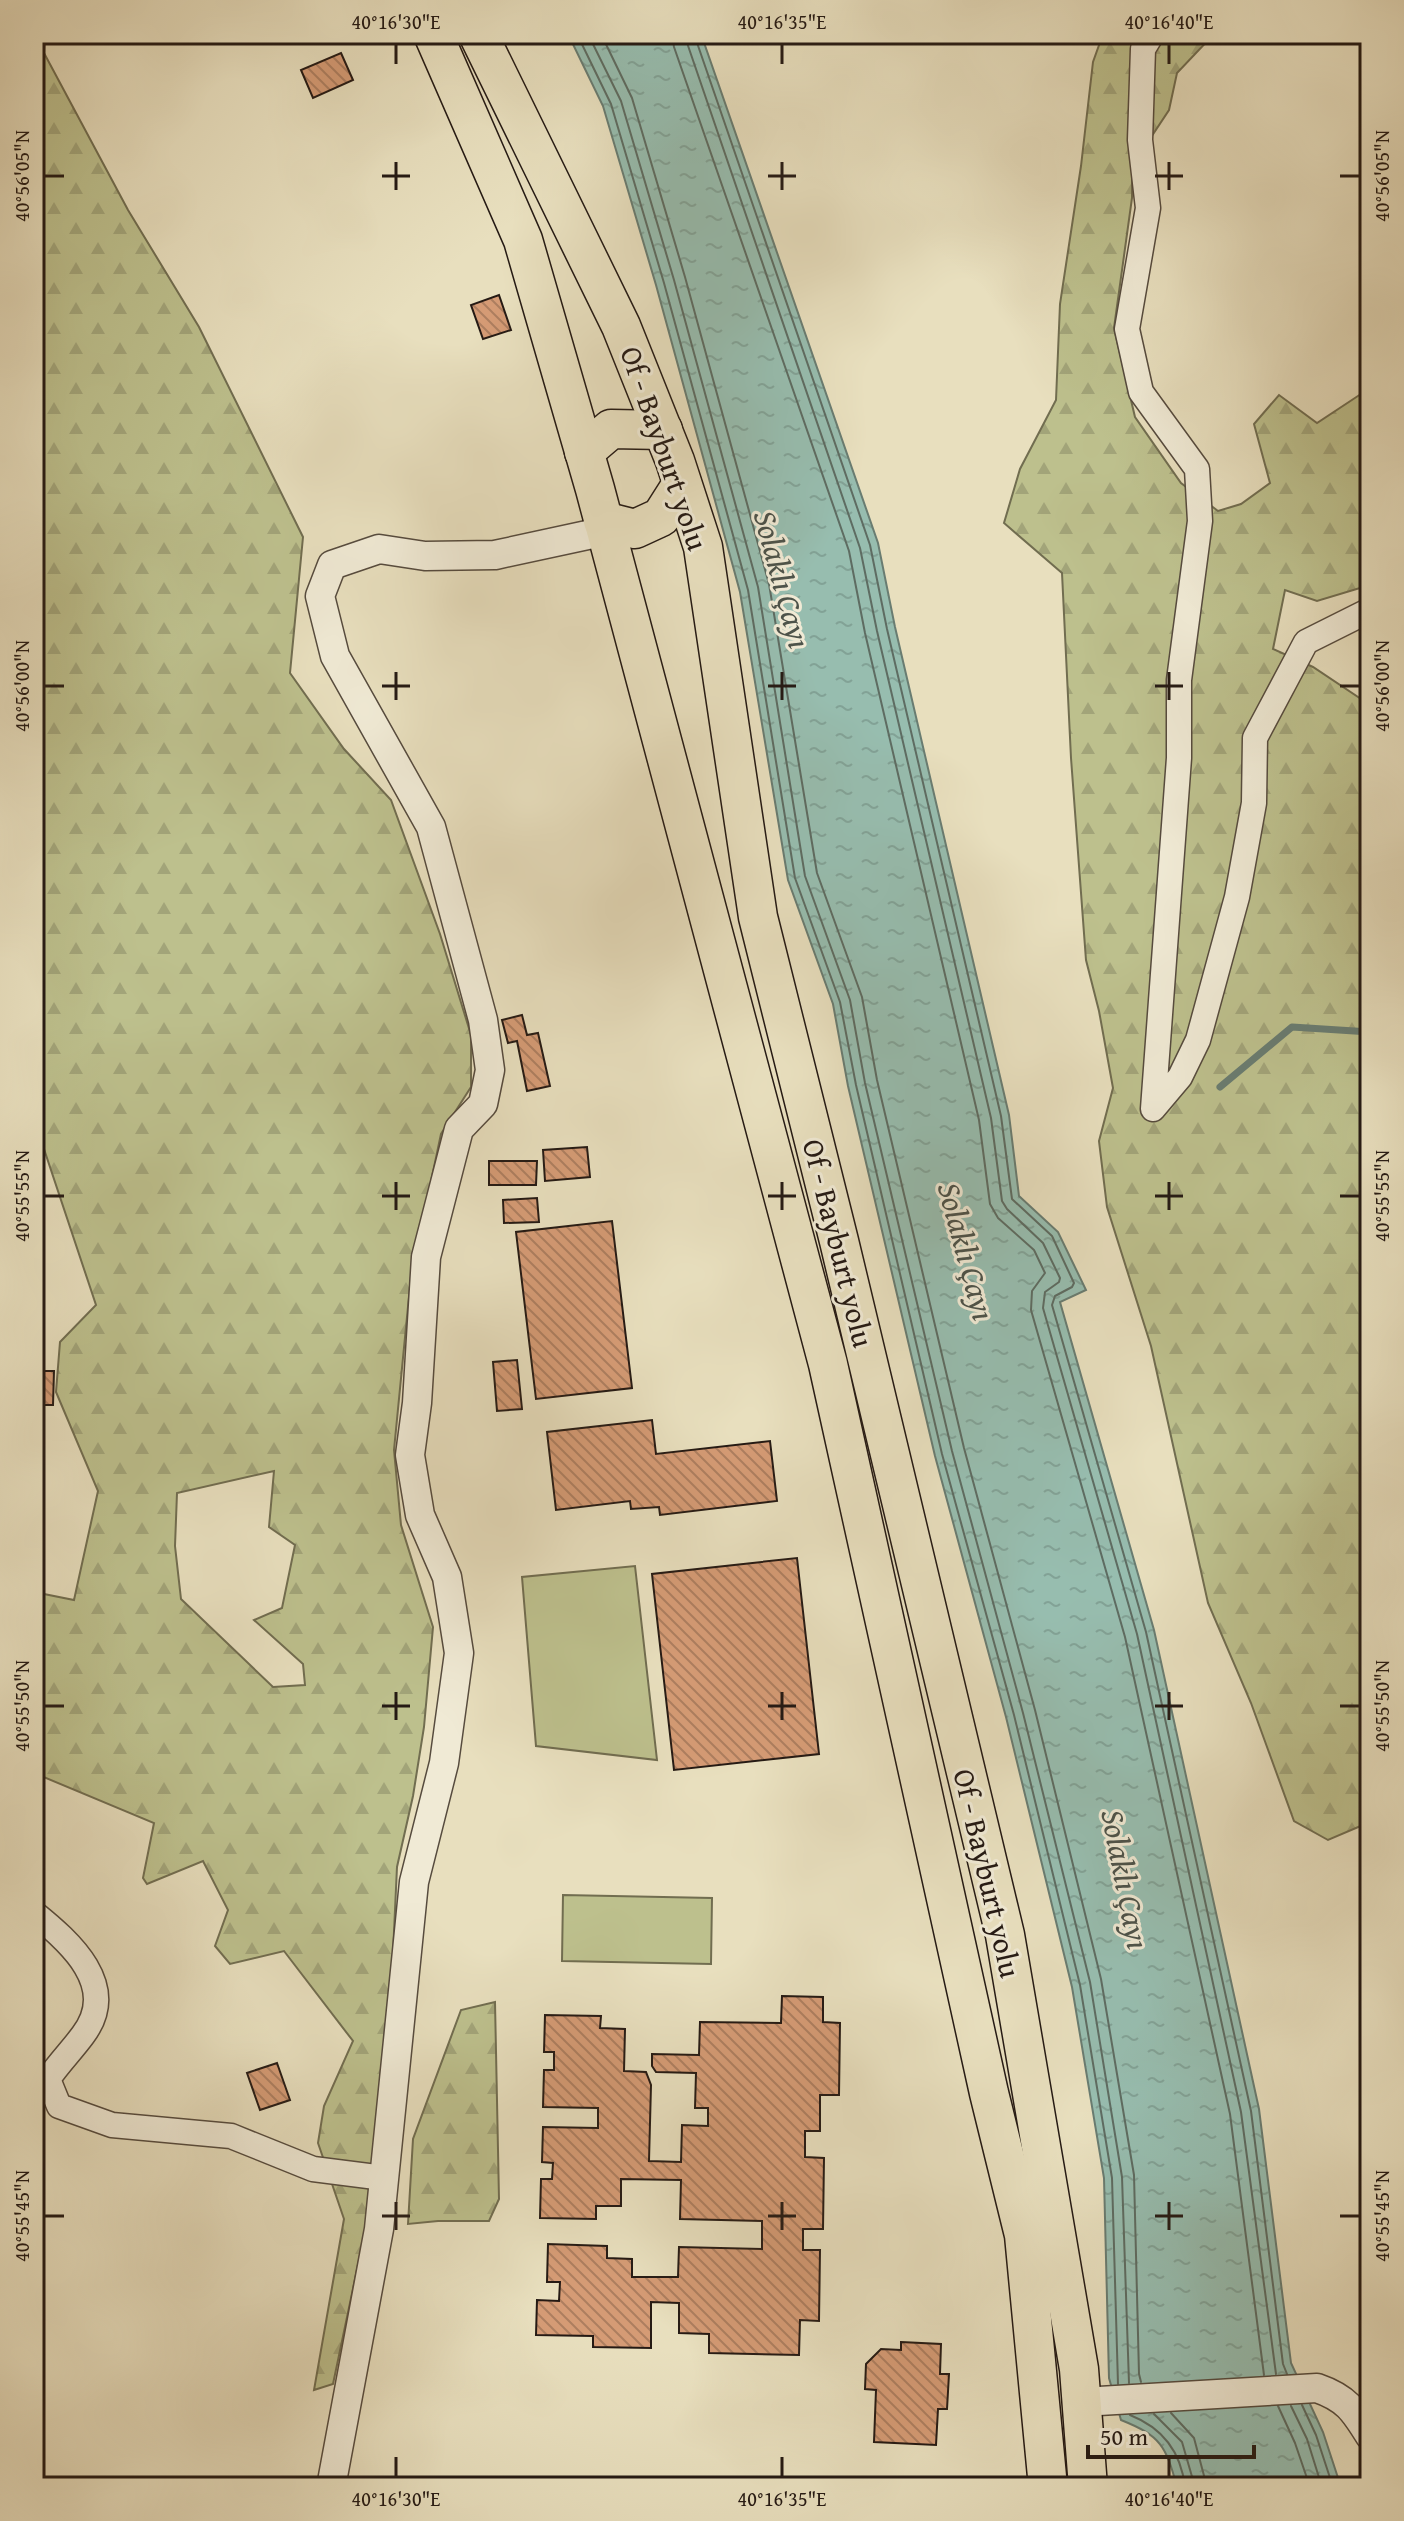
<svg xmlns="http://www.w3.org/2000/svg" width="1404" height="2521" viewBox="0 0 1404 2521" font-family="'Gentium Book Plus',serif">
	<defs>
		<pattern id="forest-firs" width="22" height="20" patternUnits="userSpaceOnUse" patternTransform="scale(2)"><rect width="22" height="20" fill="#bdc08d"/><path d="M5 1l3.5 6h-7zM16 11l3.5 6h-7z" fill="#a2a479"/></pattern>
		<pattern id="water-ripples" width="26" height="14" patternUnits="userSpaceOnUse" patternTransform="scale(2)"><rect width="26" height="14" fill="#97bdaf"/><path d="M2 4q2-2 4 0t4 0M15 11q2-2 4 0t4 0" fill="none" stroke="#82a296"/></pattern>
		<pattern id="building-back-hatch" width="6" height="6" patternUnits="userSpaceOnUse" patternTransform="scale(2)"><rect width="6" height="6" fill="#d59b75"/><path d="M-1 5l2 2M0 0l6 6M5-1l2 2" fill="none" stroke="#ad7e5f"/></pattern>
	</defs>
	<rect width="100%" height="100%" fill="#e8dfbe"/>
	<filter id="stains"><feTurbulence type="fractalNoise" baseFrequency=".0025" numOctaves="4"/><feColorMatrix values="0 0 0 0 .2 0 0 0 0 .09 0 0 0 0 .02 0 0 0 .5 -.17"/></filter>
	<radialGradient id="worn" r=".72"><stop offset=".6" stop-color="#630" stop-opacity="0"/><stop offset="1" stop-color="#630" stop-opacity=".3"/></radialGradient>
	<g fill="url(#forest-firs)" stroke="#716d50" stroke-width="2" fill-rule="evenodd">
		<path d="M34,34H45L44,53L128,210L199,327L303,537L290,673L344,749L391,800L440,934L471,1035V1087L441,1134L411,1276L394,1450L401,1525L433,1627L424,1727L413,1796L397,1867L392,1975L368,2217L333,2384L314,2390L344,2219L318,2143L324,2106L353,2041L284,1951L230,1964L215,1946L228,1910L203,1861L147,1884L143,1878L154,1823L34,1773V1592L74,1600L98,1491L56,1392L60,1342L96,1305L34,1119ZM274,1471L269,1527L295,1545L282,1608L254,1620L303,1664L305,1685L273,1687L181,1599L175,1546L177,1493Z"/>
		<polygon points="1103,34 1214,34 1177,73 1169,110 1132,166 1132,198 1114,328 1135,417 1181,483 1218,511 1241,504 1270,483 1254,424 1279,395 1317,423 1370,388 1370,585 1317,601 1285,590 1273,649 1313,667 1370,705 1370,1822 1328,1840 1294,1821 1251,1703 1208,1603 1151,1346 1107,1207 1099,1141 1113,1088 1099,1011 1086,960 1071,758 1062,573 1004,523 1020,469 1056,400 1060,304 1081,166 1093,62"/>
		<polygon points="495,2002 499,2199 489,2221 438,2221 408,2224 413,2139 461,2010"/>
	</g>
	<g fill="#bdc08d" stroke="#716d50" stroke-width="2">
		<polygon points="635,1566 657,1760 536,1746 522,1577"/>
		<polygon points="563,1895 712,1898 711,1964 562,1961"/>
	</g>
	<path fill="url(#water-ripples)" stroke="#697c71" stroke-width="2" d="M568,34H701L878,543L895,627L1009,1115L1019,1196L1058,1232L1086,1290L1060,1302L1154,1630L1259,2109L1291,2363L1323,2432L1341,2487H1177C1166,2446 1161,2436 1121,2420L1109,2378L1104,2178L1072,1987L1006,1717L935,1456L848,1086L833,1004L788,880L740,592L656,285L603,106Z"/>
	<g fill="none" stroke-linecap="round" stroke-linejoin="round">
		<g stroke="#5e6c62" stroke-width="2">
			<polyline points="577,34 611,104 664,283 748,590 795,878 840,1002 856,1085 942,1454 1014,1715 1080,1985 1112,2178 1118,2384"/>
			<polyline points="588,34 621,101 674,280 758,587 805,876 850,1000 865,1083 952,1451 1023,1713 1090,1982 1122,2177 1129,2383"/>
			<polyline points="601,34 632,98 685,277 769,584 817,873 862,997 877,1080 964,1448 1035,1710 1101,1979 1134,2175 1139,2374 1141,2382"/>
			<polyline points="672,34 674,47 849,551 865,633 979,1120 990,1204 998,1218 1034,1250 1045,1273 1032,1291 1031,1310 1125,1637 1230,2114 1264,2375"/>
			<polyline points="684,34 860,548 877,631 991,1118 1002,1201 1007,1209 1043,1243 1060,1278 1059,1282 1045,1292 1043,1308 1137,1634 1241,2112 1276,2374"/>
			<polyline points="694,34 870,545 887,629 1001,1116 1012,1199 1052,1236 1074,1283 1072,1287 1055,1296 1052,1305 1146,1632 1251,2111 1283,2364 1287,2374"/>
			<polyline points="1302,2405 1316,2435 1333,2487"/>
			<polyline points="1278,2406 1295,2443 1310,2487"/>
			<polyline points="1291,2406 1307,2439 1322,2487"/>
			<polyline points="1171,2413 1194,2438 1207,2487"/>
			<polyline points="1154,2414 1182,2442 1195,2487"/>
			<path d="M1130,2415C1163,2428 1181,2452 1185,2487"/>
		</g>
		<g stroke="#697c71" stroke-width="7">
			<polyline points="34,230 37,227"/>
			<polyline points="1220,1087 1292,1027 1370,1032"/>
		</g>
	</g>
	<g fill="url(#building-back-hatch)" stroke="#251a14" stroke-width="2">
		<polygon points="341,53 353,80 313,98 301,70"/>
		<polygon points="499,295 511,330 483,339 471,305"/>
		<polygon points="522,1015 527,1035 538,1033 550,1086 527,1091 517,1041 508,1043 502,1020"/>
		<polygon points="587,1147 590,1177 545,1181 543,1150"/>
		<polygon points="489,1161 537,1161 536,1185 489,1185"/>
		<polygon points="537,1198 539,1222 504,1223 503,1200"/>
		<polygon points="612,1221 632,1388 536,1399 516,1232"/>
		<polygon points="517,1360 522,1409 497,1411 493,1362"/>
		<polygon points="34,1371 54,1371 53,1405 34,1405"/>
		<polygon points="652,1420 656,1454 770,1441 777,1501 660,1515 659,1507 631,1509 630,1501 556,1510 547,1432"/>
		<polygon points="797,1558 819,1754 674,1770 652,1574"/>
		<polygon points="782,1996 823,1997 823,2022 840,2023 839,2095 820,2095 820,2131 805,2131 805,2157 824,2158 823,2229 803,2229 803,2250 820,2250 819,2321 800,2320 799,2355 709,2353 709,2334 679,2333 679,2303 651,2302 651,2348 593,2347 593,2336 536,2335 537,2300 559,2301 560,2282 547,2282 548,2244 607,2246 607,2258 632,2259 632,2277 678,2277 679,2247 762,2249 762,2221 680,2219 681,2180 621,2179 621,2206 596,2206 596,2219 540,2218 541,2179 552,2179 553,2163 542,2162 543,2127 598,2128 598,2108 543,2107 544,2070 554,2070 554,2052 544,2052 545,2015 601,2016 600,2028 625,2029 624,2071 646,2072 651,2085 649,2161 681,2162 682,2125 708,2126 708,2108 695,2108 696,2073 656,2072 652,2066 652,2054 699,2055 700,2022 781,2023"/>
		<polygon points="277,2063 290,2100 260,2110 247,2073"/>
		<polygon points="901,2342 941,2344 940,2374 949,2374 947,2409 938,2409 936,2445 874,2442 876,2390 865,2389 866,2364 881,2349 901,2350"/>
	</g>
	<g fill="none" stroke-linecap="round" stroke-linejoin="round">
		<g stroke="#564b3e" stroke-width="27">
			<g id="minor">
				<polyline points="1152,34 1143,49 1140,140 1148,208 1127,329 1141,392 1197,469 1200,521 1179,680 1179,758 1153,1109 1180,1077 1198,1040 1237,897 1254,803 1255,738 1306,642 1370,610"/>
				<path d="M34,1913C70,1942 120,1986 83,2035C72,2050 59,2063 48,2079L59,2106L112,2125L231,2136L313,2169L384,2178"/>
			</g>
		</g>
		<g stroke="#564b3e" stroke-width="31">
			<g id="tertiary">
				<path d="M1082,2402L1317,2388C1346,2398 1354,2410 1370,2436"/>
				<polyline points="331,2487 379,2229 414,1882 444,1763 459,1653 447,1577 420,1515 410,1455 417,1403 426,1257 459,1129 483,1104 490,1070 483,1020 431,827 335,656 320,596 332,565 379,549 425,556 495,555 606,531"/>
			</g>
		</g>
		<g stroke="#251a14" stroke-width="41">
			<g id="trunk">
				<polyline points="433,34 523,240 595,489 828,1364 989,2093 1024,2235 1048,2487"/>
				<polyline points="478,34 621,326 675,461 703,547 758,917 839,1241 1005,1935 1079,2369 1088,2487"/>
				<polyline points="584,452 611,429 663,430"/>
				<polyline points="603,521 635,529 661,517 682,484"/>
			</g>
		</g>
		<use href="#minor" stroke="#f0ead5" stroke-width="24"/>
		<use href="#tertiary" stroke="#f0ead5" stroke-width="28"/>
		<use href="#trunk" stroke="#e8dfbe" stroke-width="38"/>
	</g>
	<path fill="none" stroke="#251a14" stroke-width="3" d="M396,44V64M782,44V64M1169,44V64M396,162V190M782,162V190M1169,162V190M44,176H64M382,176H410M768,176H796M1155,176H1183M1340,176H1360M396,672V700M782,672V700M1169,672V700M44,686H64M382,686H410M768,686H796M1155,686H1183M1340,686H1360M396,1182V1210M782,1182V1210M1169,1182V1210M44,1196H64M382,1196H410M768,1196H796M1155,1196H1183M1340,1196H1360M396,1692V1720M782,1692V1720M1169,1692V1720M44,1706H64M382,1706H410M768,1706H796M1155,1706H1183M1340,1706H1360M396,2202V2230M782,2202V2230M1169,2202V2230M44,2216H64M382,2216H410M768,2216H796M1155,2216H1183M1340,2216H1360M396,2457V2477M782,2457V2477M1169,2457V2477"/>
	<g text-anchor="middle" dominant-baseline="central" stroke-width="6" stroke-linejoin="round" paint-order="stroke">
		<g font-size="30" fill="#251a14" stroke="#f0ead5">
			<text transform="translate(665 448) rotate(71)">Of - Bayburt yolu</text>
			<text transform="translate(839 1243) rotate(76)">Of - Bayburt yolu</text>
			<text transform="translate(988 1873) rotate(77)">Of - Bayburt yolu</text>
		</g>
		<g font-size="32" font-style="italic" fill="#4d534a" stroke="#f0ead5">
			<text transform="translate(783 579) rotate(75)">Solaklı Çayı</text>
			<text transform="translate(967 1251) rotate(75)">Solaklı Çayı</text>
			<text transform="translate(1126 1879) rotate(79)">Solaklı Çayı</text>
		</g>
	</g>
	<rect width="1404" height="2521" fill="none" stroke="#e8dfbe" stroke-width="88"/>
	<path d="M1088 2445v12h166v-12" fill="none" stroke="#251a14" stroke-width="4"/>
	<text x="1100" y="2445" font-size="24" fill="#251a14" stroke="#f0ead5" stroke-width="6" paint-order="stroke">50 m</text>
	<rect x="44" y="44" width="1316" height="2433" fill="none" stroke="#251a14" stroke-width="3"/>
	<g font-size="20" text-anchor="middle" fill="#251a14">
		<text x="396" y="29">40°16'30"E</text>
		<text x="782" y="29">40°16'35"E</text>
		<text x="1169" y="29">40°16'40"E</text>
		<text transform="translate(22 176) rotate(-90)" y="7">40°56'05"N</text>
		<text transform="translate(1382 176) rotate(-90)" y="7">40°56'05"N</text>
		<text transform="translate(22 686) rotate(-90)" y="7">40°56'00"N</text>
		<text transform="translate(1382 686) rotate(-90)" y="7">40°56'00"N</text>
		<text transform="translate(22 1196) rotate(-90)" y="7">40°55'55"N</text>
		<text transform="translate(1382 1196) rotate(-90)" y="7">40°55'55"N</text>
		<text transform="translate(22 1706) rotate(-90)" y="7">40°55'50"N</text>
		<text transform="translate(1382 1706) rotate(-90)" y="7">40°55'50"N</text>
		<text transform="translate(22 2216) rotate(-90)" y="7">40°55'45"N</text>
		<text transform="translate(1382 2216) rotate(-90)" y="7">40°55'45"N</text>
		<text x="396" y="2506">40°16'30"E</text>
		<text x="782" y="2506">40°16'35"E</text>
		<text x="1169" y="2506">40°16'40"E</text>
	</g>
	<rect width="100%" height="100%" filter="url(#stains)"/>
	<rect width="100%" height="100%" fill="url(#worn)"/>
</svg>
